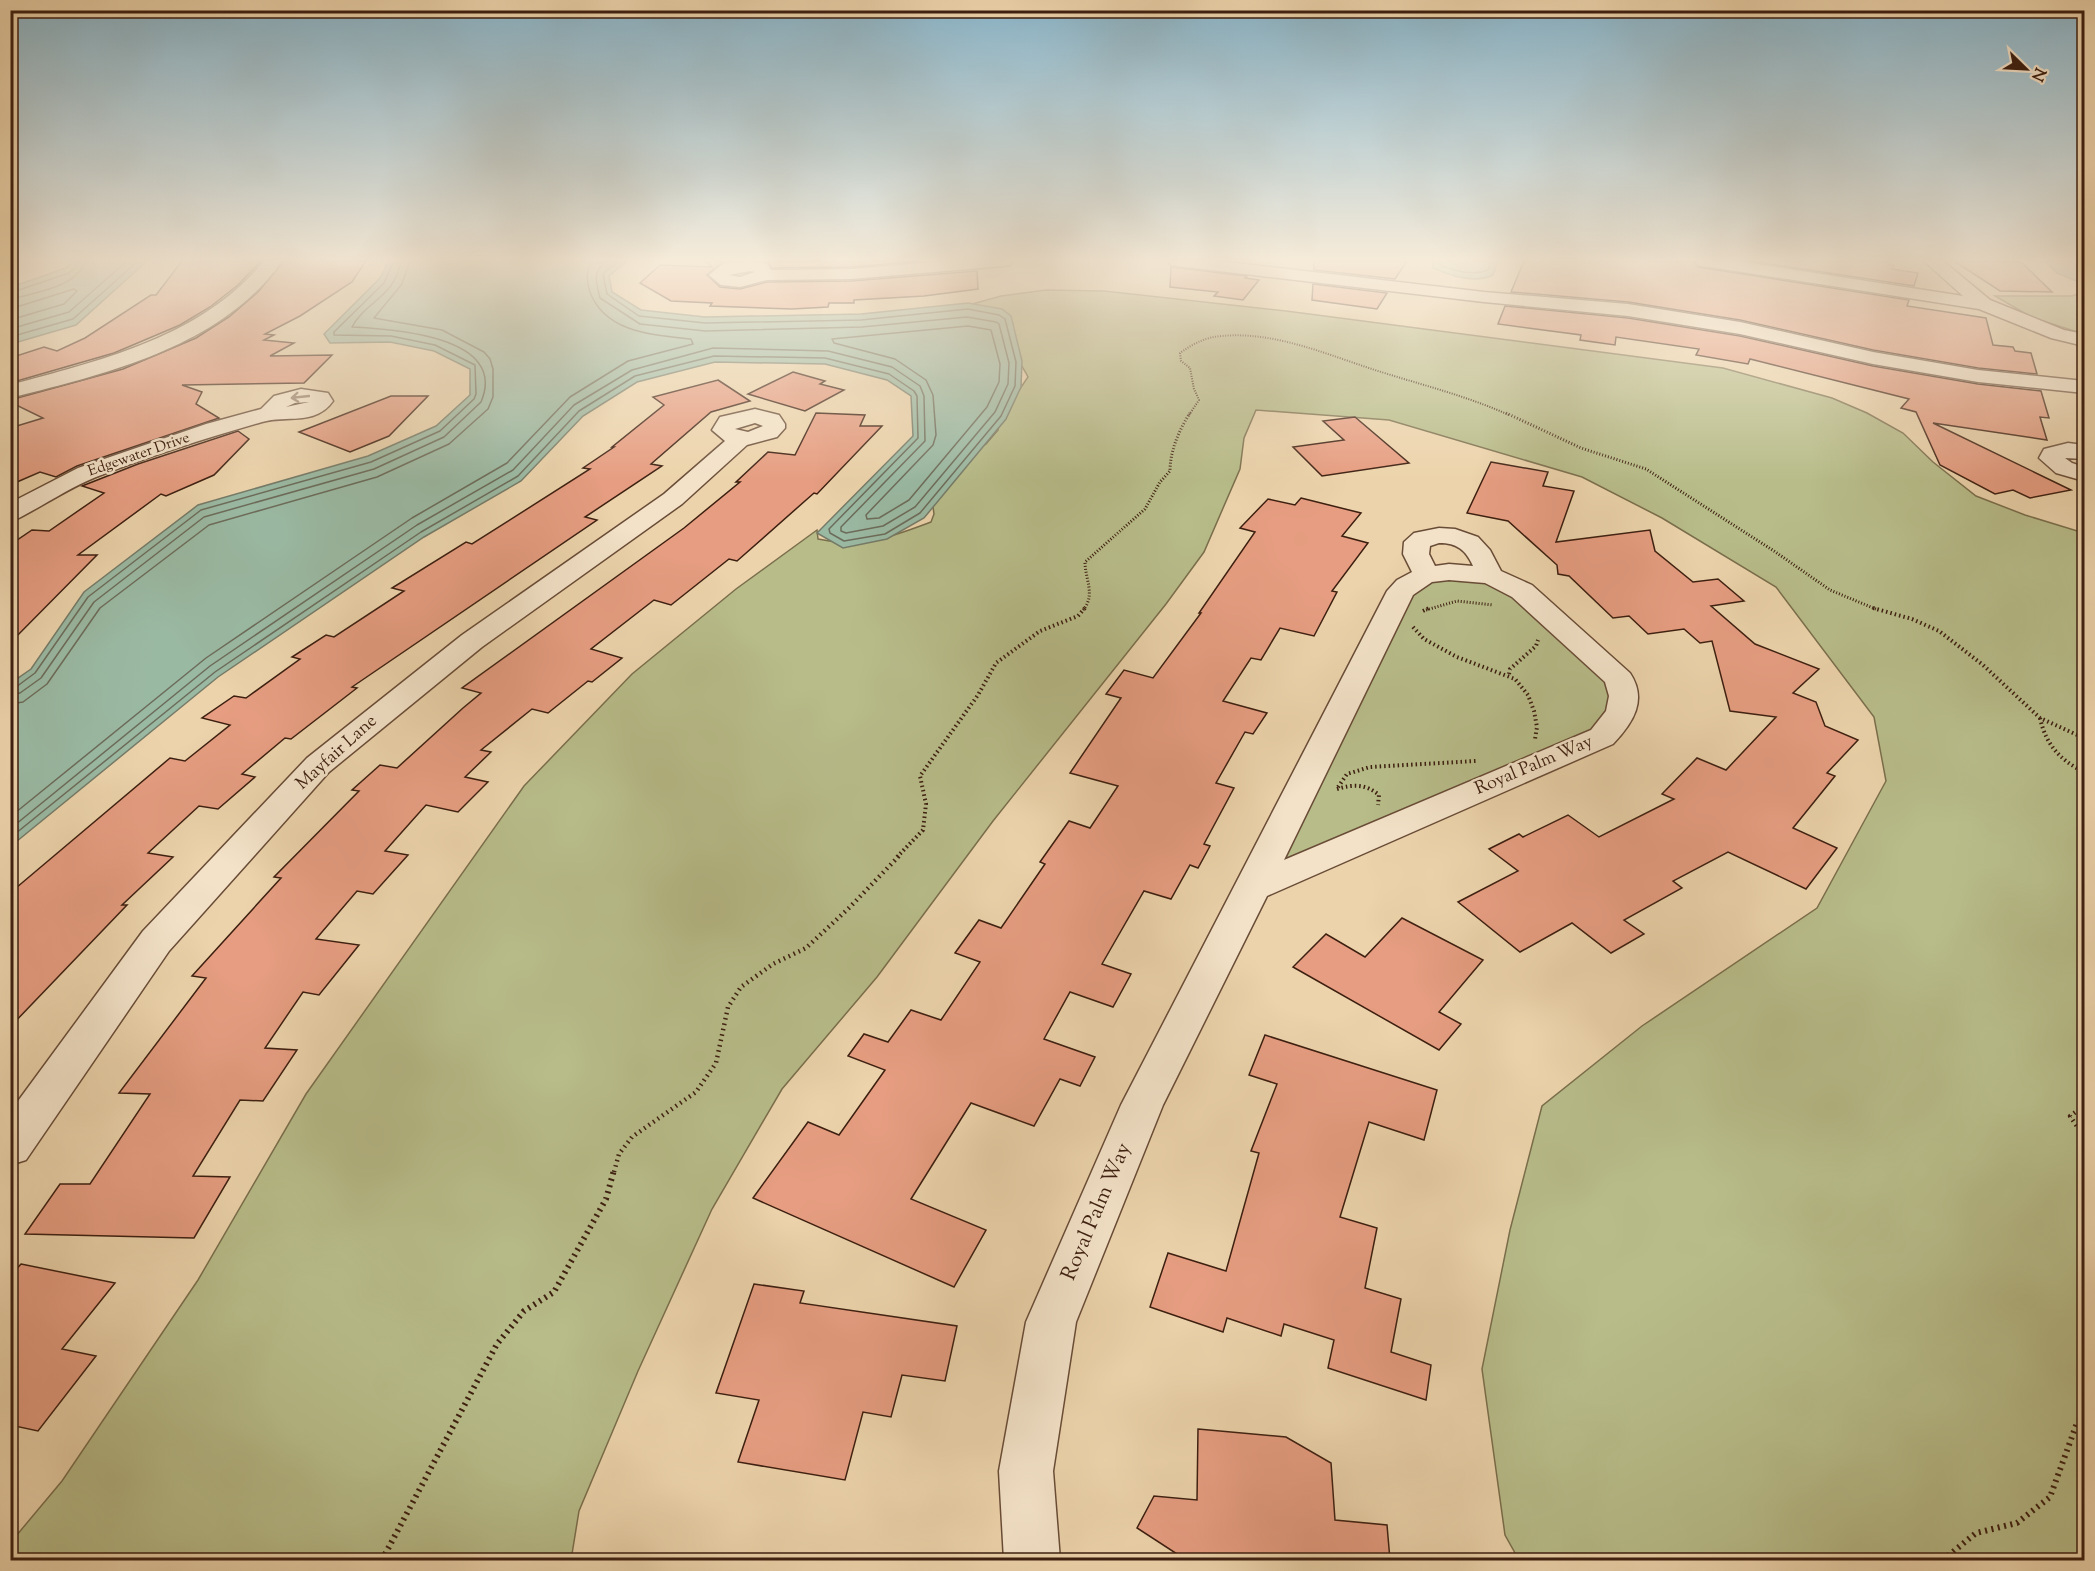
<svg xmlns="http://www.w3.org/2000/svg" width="2095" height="1571" viewBox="0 0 2095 1571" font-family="'Sorts Mill Goudy',serif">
	<rect width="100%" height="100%" fill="#ecd3ab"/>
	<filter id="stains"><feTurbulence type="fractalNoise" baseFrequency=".00333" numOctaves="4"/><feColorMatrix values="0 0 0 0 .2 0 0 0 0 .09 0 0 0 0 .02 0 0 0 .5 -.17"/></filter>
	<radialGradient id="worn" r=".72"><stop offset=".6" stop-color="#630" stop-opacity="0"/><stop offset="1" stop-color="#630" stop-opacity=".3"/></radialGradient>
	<g fill="#b7bc89" stroke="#7a6e4c" stroke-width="1.5">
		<path d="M1046,290L1104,291L1286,311L1723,368L1832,398L1867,413L1903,433L1933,462L1976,496L2025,515L2084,533V1560H1519L1505,1535L1482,1369L1510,1230L1542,1106L1642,1026L1817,908L1886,781L1874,717L1776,587L1662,518L1582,477L1389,420L1256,410L1244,438L1240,469L1204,552L1166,604L993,821L877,977L782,1089L712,1209L638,1371L579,1511L571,1560H11V1542L62,1481L198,1280L306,1094L524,786L632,674L736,589L817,530L818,539C861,549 891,537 931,522L934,514L932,500L954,465L986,444L998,430V421L1028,377C1020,360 1001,342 1013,324L1008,317L965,306L1001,296Z"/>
		<polygon points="2084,292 2084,334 2033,318 1995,296 2072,296"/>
		<polygon points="1491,576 1619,679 1618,721 1253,888 1412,581"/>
	</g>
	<g fill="#9ab9a3" stroke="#757b68" stroke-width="1.5">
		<polygon points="74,261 147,261 76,325 11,344 11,287 66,268"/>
		<polygon points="389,261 627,261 609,276 612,292 641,310 705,317 861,314 968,303 1002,309 1011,316 1022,361 1021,387 1006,419 924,518 887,539 843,548 817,533 913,436 911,396 887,380 825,364 715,362 637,382 583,416 521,481 424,537 218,677 11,846 11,683 31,669 84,592 198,505 368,456 436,426 470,395 470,369 434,351 390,342 330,343 324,334 380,278"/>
		<path d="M1433,261H1498L1493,275C1475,284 1451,276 1433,268Z"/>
		<polygon points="2045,261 2084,261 2084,284 2057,273"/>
	</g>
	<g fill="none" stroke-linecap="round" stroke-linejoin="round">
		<g stroke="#6c6c5a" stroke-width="1.5">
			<path d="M1439,261L1440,265C1455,271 1472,276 1488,270L1492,261"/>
			<polyline points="10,293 69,273 76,267 77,261"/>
			<path d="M10,300C34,292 77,288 85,261"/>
			<polyline points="10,309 74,289 77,291 64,304 10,320"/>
			<polygon points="968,326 991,330 1000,364 999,382 987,407 909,500 879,518 867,519 866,515 933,445 936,435 933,395 926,380 895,359 834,343 832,339"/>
			<polyline points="10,329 69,312 127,261"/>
			<polyline points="10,337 73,319 138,261"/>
			<polyline points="10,688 16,687 35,673 88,597 201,510 371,462 440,431 474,399 476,394 475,365 435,345 391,336 334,335 334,332 384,283 394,261"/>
			<path d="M10,695L20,693L41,678L94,602L204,517L374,469L444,437L481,402C509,336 393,329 352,327C366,301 395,297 401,261"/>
			<polyline points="10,704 23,702 47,684 100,608 209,525 377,477 449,444 488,409 493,397 493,369 490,359 484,352 442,330 374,318 402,284 410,261"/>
			<path d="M10,817L206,658L412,518L507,463L570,397L628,361L693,344L691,339C654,335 605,333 590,292C586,281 586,271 592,261"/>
			<path d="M10,829L210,666L417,525L513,470L574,405L632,370L713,348L828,351L892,367L920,386L924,396L925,441L841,527V531L846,533L883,526L915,507L995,412L1008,384L1009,363L999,324L996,322L967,317L862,327L705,331L640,324L600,298C596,282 592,273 606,261"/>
			<polyline points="10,838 215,672 421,532 518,476 579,411 635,376 714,356 825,358 889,374 914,391 917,396 918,438 829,529 830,533 844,541 885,534 920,513 1001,416 1015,386 1016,362 1005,319 999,315 968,309 861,320 705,323 639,316 607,294 603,274 618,261"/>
		</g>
	</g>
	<g fill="#e69d81" stroke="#3d1f10" stroke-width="1.5">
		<polygon points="182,261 261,261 238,285 210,307 180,325 114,353 10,383 10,358 44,347 57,351 85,338 151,295 156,295"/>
		<polygon points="284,261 366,261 352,282 300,316 265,334 274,335 264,340 294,343 270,356 332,355 304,383 182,385 202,392 196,404 219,418 77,466 56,477 40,472 10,485 10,428 43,418 10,402 10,400 123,369 196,338 229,317 258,292"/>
		<polygon points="705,261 732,261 722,262 707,275 720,287 740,289 767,282 851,281 977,271 978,289 924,296 854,300 854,303 829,303 828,307 792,309 710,306 712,303 671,301 640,283 660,265 712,267"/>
		<polygon points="762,261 922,261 851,267 772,268 769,263"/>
		<polygon points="1314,261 1407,261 1395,279 1314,270"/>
		<polygon points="1524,261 1693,261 1698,267 1909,300 1907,306 1986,318 1993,345 2013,347 2015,351 2031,353 2037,374 1978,368 1873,350 1740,320 1628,302 1511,292"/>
		<polygon points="1751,261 1890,261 1888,265 1894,265 1892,269 1918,273 1914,286"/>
		<polygon points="1954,261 2021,262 2052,292 2000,291"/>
		<polygon points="1171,267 1247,276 1245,278 1259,280 1243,300 1214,296 1218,292 1170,287"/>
		<polygon points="1313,284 1387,293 1377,309 1312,300"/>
		<polygon points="1505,306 1628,318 1740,336 1873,366 1978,384 2041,391 2049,418 2040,417 2047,440 1933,423 2071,490 2030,498 2013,490 1995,494 1940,465 1916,412 1901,408 1909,399 1750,359 1748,364 1696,355 1699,349 1616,337 1615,345 1580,340 1581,335 1498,324"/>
		<polygon points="793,372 825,381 820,384 844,390 805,411 748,394"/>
		<polygon points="718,380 750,401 711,412 651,464 662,466 585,517 597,520 352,687 357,688 291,739 285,738 242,774 255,777 218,809 199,806 148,853 173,857 122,905 127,905 10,1027 10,893 170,758 185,761 230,725 202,718 234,696 246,698 300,659 292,657 326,635 334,637 404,591 392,588 466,542 472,544 590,469 583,468 614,447 612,447 664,405 653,397"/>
		<polygon points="391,396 428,396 389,436 350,452 299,432"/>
		<polygon points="816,413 865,415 860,426 882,426 817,494 814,493 737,561 729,559 671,605 654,600 591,649 622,658 592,682 588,681 548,713 532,709 481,750 491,752 465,777 488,782 458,812 426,805 385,851 408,855 373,894 357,891 316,939 359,945 319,995 303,992 265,1048 297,1050 263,1101 240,1100 193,1176 230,1177 194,1238 25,1234 60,1184 90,1184 150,1094 119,1093 206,978 192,976 281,878 274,877 359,791 352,790 380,765 397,768 463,708 481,693 462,688 684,528 740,482 736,482 768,452 795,455"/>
		<polygon points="1355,417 1409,463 1322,476 1293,447 1344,440 1323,421"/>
		<polygon points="238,431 249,439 214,475 166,496 161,494 78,555 97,555 10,643 10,545 32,530 49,531 104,493 82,486 138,464"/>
		<polygon points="1491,462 1548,472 1543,486 1574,491 1556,542 1650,530 1655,551 1693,582 1718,579 1744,601 1711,606 1755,644 1819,669 1793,693 1816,702 1825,726 1858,740 1827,773 1835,776 1793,828 1837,848 1806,889 1728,852 1673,881 1682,888 1624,920 1644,934 1611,953 1572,923 1520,952 1458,902 1518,871 1489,849 1519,834 1523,837 1568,815 1599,837 1674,799 1662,794 1697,758 1726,770 1776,717 1730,711 1712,641 1700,643 1684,629 1648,634 1629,616 1613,618 1569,576 1558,574 1557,565 1508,521 1467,513"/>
		<polygon points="1301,498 1361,513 1342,536 1368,543 1332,591 1337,592 1314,636 1280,628 1261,660 1251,658 1223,701 1267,713 1253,734 1245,732 1216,783 1234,788 1204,844 1210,846 1198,868 1190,865 1171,899 1144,891 1102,964 1131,974 1113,1007 1070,992 1044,1039 1095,1057 1080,1086 1060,1079 1034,1126 971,1103 911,1199 986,1230 954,1287 753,1198 808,1122 839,1135 885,1070 848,1056 864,1034 888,1042 911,1010 941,1020 980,962 955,953 979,920 1001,928 1045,864 1040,862 1069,821 1090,828 1118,786 1070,773 1121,698 1106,694 1124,670 1153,678 1201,613 1199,613 1255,532 1240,528 1268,499 1295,505"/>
		<polygon points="1402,918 1483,960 1439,1012 1461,1024 1439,1050 1293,967 1326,934 1365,957"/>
		<polygon points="1265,1035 1437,1090 1424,1140 1369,1122 1340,1217 1377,1228 1365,1288 1401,1299 1391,1352 1431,1365 1426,1400 1328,1368 1334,1340 1284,1324 1281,1336 1227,1318 1223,1332 1150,1307 1168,1253 1226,1271 1259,1153 1251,1151 1277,1084 1249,1075"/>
		<polygon points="21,1264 115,1283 62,1349 96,1356 38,1431 10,1425 10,1276"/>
		<polygon points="754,1284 804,1291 800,1303 957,1326 945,1381 902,1375 891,1417 863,1412 845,1480 738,1462 759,1400 716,1393"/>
		<polygon points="1198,1429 1286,1437 1331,1463 1335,1520 1387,1525 1390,1560 1205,1560 1196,1555 1177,1554 1137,1528 1154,1496 1197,1500"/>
	</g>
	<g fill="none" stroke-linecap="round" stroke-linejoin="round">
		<g stroke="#694c37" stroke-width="3">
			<g id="minor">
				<path d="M264,261H282C222,347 106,374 10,398V385C102,360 202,337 264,261Z"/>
				<path d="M750,261L767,264L771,270L851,269L946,261H1013L1010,265L1004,266L851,279L767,280L740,287L721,285L709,275L723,264ZM750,271L755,272L740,277L729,275Z"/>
				<polygon points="1168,261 1219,261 1484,292 1628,304 1740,322 1873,352 1978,370 2084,381 2084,393 1978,382 1873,364 1740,334 1628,316 1484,302 1177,266 1171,265"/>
				<polygon points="1695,261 1738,261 1963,296 1924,261 1943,261 1990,300 2064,330 2084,334 2084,346 2051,338 1979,309 1704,266 1698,265"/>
				<path d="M301,389L328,393L333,401C316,426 286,415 262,422C206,438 150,456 96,477C69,488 44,505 19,518L10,520V503L78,468L206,424L261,409L274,396ZM309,402L286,407L295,403Z"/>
				<path d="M755,409L779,415L785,424V428L777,437L747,445L682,504L482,647L329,772L169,951L26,1160L10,1165V1112L143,931L307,758L462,635L664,494L725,441L712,430L720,417ZM755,423L763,426L748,432L735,429Z"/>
				<polygon points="2068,443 2084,445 2084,459 2065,458 2072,463 2084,467 2084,481 2056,473 2039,458 2044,449"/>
				<path d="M1439,528L1455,529L1478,537L1490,550L1501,571L1532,585L1630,673C1648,700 1633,723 1613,744L1267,896L1163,1105L1076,1322L1053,1471L1060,1560H1004L999,1471L1026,1322L1121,1105L1387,591L1397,580L1412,572L1403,554L1404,542L1414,533ZM1439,543C1457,543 1466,550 1473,566L1449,564L1435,566L1429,554L1430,546ZM1449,580L1485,583L1512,597L1605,682L1609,696L1606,711L1591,730L1284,860L1413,595L1432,582Z"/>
			</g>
		</g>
		<g stroke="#3d1f10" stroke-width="2" stroke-dasharray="1 1.5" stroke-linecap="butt">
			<polyline points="2077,320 2077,312 2084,309"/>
			<path d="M1189,415L1199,400L1194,389L1190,368L1181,361L1180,353C1193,344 1205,337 1222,336C1275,331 1328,355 1378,371C1422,385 1467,396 1509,415"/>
		</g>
		<g stroke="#3d1f10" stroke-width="3" stroke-dasharray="1 2" stroke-linecap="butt">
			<polyline points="1506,413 1581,448 1646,469 1774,551 1830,590 1878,610"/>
			<path d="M1083,610C1096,595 1085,579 1085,562L1145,509L1160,482L1170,471C1170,451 1179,430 1190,413"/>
			<polyline points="1426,610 1457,601 1493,605"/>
		</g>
		<g stroke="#3d1f10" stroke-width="4" stroke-dasharray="1.5 3" stroke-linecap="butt">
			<polyline points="1873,608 1912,619 1939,631 1983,665 2040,718 2084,738"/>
			<polyline points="1423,611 1429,608"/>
			<polyline points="1413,627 1424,639 1457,657 1515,679 1528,695 1534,711 1537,727 1535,739"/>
			<polyline points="1509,674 1510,669 1536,646 1538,640"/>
			<path d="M2040,718C2046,745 2060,760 2084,772"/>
			<polyline points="1338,787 1347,774 1370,767 1476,761"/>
			<path d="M1337,789C1353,784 1366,784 1379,795L1378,805"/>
			<polyline points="897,857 923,830 926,804 920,776 978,695 996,663 1040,631 1078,616 1085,608"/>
		</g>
		<g stroke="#3d1f10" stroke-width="4.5" stroke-dasharray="1.5 4" stroke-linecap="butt">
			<polyline points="2084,1106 2070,1116 2084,1137"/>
			<polyline points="614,1172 619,1154 632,1137 696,1092 716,1063 728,1007 741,987 773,964 806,948 849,908 899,856"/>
		</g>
		<g stroke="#3d1f10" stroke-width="6" stroke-dasharray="2 4.5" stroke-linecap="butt">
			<polyline points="382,1560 497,1344 524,1311 554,1292 606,1199 614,1170"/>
			<polyline points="1943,1560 1976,1533 2017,1523 2050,1497 2077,1423 2084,1415"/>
		</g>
		<use href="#minor" fill="#f3e2c8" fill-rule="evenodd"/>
	</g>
	<defs><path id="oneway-shaft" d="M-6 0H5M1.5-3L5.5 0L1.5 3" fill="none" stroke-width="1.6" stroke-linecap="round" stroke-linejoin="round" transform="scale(1.5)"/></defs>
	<use stroke="#98806c" href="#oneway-shaft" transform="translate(300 397) rotate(174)"/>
	<linearGradient id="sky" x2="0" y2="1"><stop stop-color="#89b6cc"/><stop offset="0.54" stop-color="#f6ebd9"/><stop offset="1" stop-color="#f6ebd9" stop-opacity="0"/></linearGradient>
	<rect width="2095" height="481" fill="url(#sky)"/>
	<g text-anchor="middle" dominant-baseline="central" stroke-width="5" stroke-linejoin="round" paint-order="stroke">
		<g font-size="15" fill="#3d1f10" stroke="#f3e2c8">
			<text transform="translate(139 455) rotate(-19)">Edgewater Drive</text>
		</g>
		<g font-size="18" fill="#3d1f10" stroke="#f3e2c8">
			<text transform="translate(337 753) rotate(-42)">Mayfair Lane</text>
			<text transform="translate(1534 766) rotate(-23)">Royal Palm Way</text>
		</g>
		<g font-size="21" fill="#3d1f10" stroke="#f3e2c8">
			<text transform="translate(1097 1212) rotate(-67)">Royal Palm Way</text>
		</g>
	</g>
	<rect width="2095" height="1571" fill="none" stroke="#ecd3ab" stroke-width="36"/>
	<rect x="12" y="12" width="2071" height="1547" fill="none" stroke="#3d1f10" stroke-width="3"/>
	<rect x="18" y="18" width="2059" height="1535" fill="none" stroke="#3d1f10" stroke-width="1.5"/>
	<g transform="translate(2026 69) rotate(114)" stroke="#f3e2c8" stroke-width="4.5" paint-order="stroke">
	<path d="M0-4.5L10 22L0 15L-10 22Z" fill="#3d1f10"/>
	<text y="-9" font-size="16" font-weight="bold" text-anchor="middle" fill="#3d1f10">N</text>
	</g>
	<rect width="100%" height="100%" filter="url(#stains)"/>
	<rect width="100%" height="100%" fill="url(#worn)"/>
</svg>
